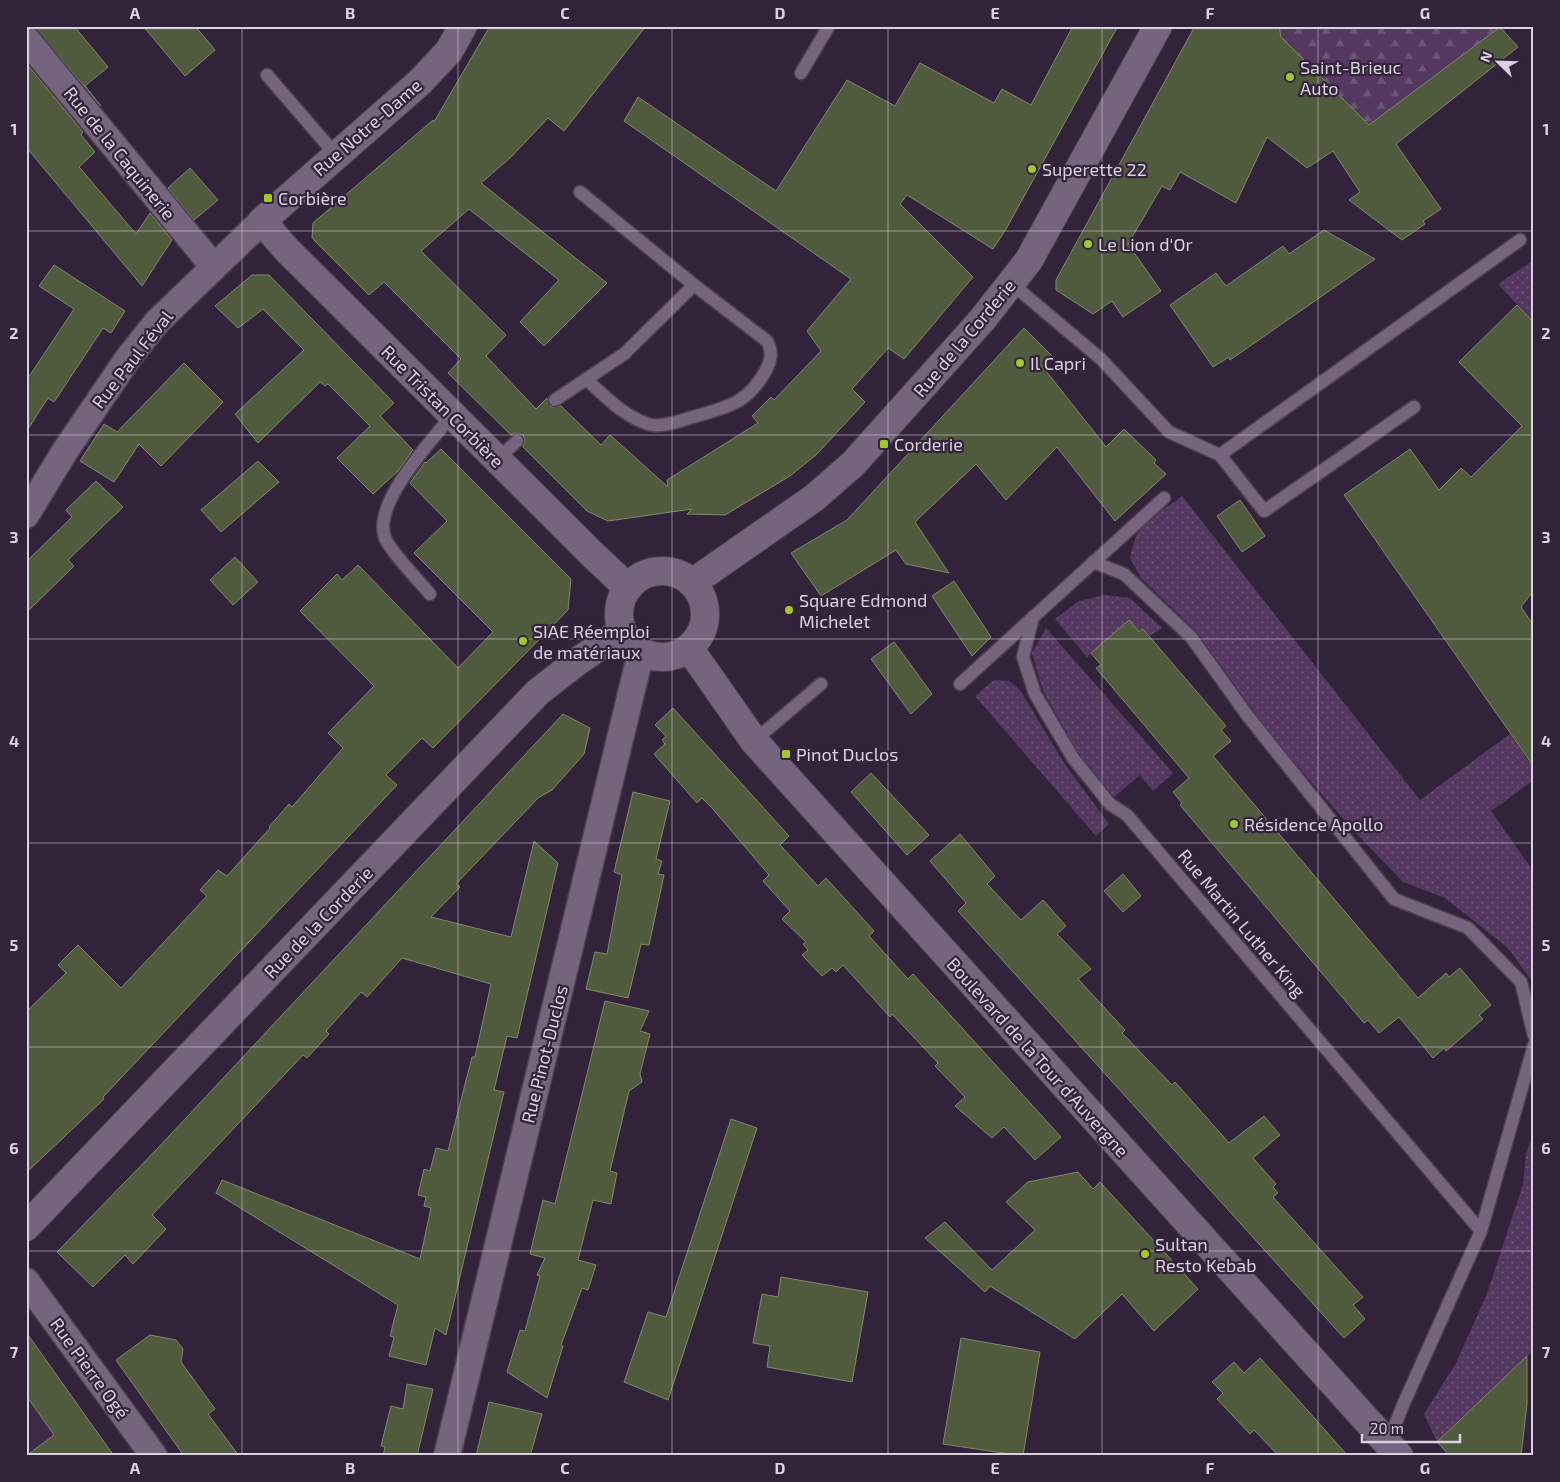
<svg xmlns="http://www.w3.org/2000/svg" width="1560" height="1482" viewBox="0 0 1560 1482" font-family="'Exo 2',sans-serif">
	<defs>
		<pattern id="grass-dots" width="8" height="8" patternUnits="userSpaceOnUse" patternTransform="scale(1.25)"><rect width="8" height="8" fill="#553860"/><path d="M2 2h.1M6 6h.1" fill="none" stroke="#6d5476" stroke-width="1.8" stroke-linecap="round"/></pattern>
		<pattern id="forest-firs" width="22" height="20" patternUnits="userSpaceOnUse" patternTransform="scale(1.25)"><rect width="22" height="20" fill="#553860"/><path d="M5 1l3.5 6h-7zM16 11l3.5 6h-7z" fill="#6d5476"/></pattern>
	</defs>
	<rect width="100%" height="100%" fill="#33233a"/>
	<polygon fill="#3e2946" points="26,1332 109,1448 114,1456 26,1456"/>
	<g fill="url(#grass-dots)">
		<polygon points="1534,260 1534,323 1498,284"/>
		<path d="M1182,496L1420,800L1510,734L1529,762L1534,759V780L1491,811L1534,872V984L1508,948L1445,898L1403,882L1351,828L1271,735L1196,631L1141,578L1130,558C1139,515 1152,520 1182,496Z"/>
		<polygon points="1105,595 1130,598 1162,628 1150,636 1143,629 1139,632 1129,621 1087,657 1055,619 1079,601"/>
		<polygon points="1046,628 1173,773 1153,791 1140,775 1114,797 1077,751 1043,691 1032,653"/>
		<polygon points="994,680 1009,681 1020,690 1064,763 1109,824 1096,836 975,696"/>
		<polygon points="1534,1131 1534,1350 1437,1442 1424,1414 1456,1363 1487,1294 1523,1184 1526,1154"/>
	</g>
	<polygon fill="url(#forest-firs)" points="1279,26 1501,26 1370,126 1281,37"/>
	<g fill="#505a3d" stroke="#7f896b">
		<polygon points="33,26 74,26 108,67 85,86 101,106"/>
		<polygon points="143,26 195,26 215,50 185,76"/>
		<polygon points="490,26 646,26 564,131 548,118 511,157 481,183 607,283 544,346 520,322 559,280 469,209 421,251 506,335 486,356 536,409 547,398 551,407 561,406 601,445 610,435 668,487 667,480 758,423 752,416 771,397 774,400 821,351 807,331 851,279 624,121 638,97 776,191 847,80 895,106 920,63 994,103 1002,89 1031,105 1073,26 1118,26 1006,229 993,249 907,195 900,204 973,277 904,359 888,348 852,389 865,402 817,454 790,476 725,515 687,514 692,509 608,521 587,511 523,447 525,440 523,435 516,433 511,435 448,373 461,359 384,282 369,295 312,238 313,223 433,120 434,122"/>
		<polygon points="1195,26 1279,26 1281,37 1369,125 1500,27 1518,47 1396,144 1441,209 1423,221 1425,224 1402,240 1349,200 1360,192 1333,151 1307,168 1267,137 1236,203 1180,172 1170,190 1162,186 1128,244 1161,291 1123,317 1112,301 1093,314 1056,290 1056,280"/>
		<polygon points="26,63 83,132 81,135 95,152 79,167 136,234 150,213 172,240 142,286 26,147"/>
		<polygon points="190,168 218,200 194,220 168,188"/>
		<polygon points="1324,230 1375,259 1230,360 1229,357 1213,367 1170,305 1216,273 1226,286 1283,246 1289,254"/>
		<polygon points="54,265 125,311 111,333 103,328 54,402 48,398 26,432 26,381 74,309 39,286"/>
		<polygon points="252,275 269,275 394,403 380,416 413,450 398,471 373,494 337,458 370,426 328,384 325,386 320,382 258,443 235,414 304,350 263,309 238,328 215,306"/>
		<polygon points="1517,305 1534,323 1534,590 1521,607 1534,626 1534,767 1344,495 1410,449 1439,490 1461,468 1471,477 1522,426 1459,362"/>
		<polygon points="1024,328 1052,356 1042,366 1106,447 1124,429 1156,460 1154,463 1166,474 1115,521 1057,447 1006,500 976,464 915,522 949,573 906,564 896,550 821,596 791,553 847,520"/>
		<polygon points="184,363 223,402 161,466 139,444 114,482 80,461 104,424 117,432"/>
		<polygon points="441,449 571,579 568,610 433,748 422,738 386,775 397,785 103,1097 104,1099 26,1173 26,1012 66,973 58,965 78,945 121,988 207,896 200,890 218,870 227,876 270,828 269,827 289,804 292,807 343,748 328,733 374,686 300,611 337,574 342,580 358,565 458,668 493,632 414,553 447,521 410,483 425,462 426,463"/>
		<polygon points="258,461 279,482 221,532 201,510"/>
		<polygon points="96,481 123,507 68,560 74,566 26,613 26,562 72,517 66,510"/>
		<polygon points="1240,500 1265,536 1242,552 1217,516"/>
		<polygon points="235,557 258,582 233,605 210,580"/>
		<polygon points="954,581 991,637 972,656 932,596"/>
		<polygon points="1129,620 1139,632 1143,629 1226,726 1221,730 1231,741 1213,756 1418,998 1446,973 1449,977 1460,968 1491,1005 1479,1015 1483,1019 1446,1051 1444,1048 1433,1058 1399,1017 1379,1033 1368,1020 1364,1023 1180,805 1182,803 1173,792 1189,778 1096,668 1101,665 1091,653"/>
		<polygon points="894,642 932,694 911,714 871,659"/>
		<polygon points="673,708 789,836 780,845 818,886 826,878 874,931 869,936 908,979 913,974 1061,1137 1035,1160 1004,1127 992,1138 955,1106 965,1097 935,1066 938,1063 892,1014 890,1017 843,965 836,972 832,968 822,976 802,955 808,950 803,944 806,942 782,919 790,911 763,881 769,875 712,808 702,798 697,803 654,754 665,744 662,740 666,736 655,725"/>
		<polygon points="563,714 590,728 584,754 552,790 538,798 456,884 460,887 431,917 511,937 534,841 558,863 517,1038 507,1036 494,1090 504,1092 446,1335 435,1328 426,1365 389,1356 394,1337 390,1336 398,1305 216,1193 222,1180 420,1259 431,1208 424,1206 426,1197 418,1195 424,1169 430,1171 436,1148 448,1151 472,1057 475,1057 491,984 402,958 367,997 361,992 326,1031 329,1034 307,1058 303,1055 152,1215 166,1229 133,1264 125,1255 93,1287 57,1252 158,1148"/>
		<polygon points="871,773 929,835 907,855 851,792"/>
		<polygon points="633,792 670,801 656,859 662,861 658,874 664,875 649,945 641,944 628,998 586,989 595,952 607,954 622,875 614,872"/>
		<polygon points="960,834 995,876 987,884 1021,920 1043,900 1066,926 1057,934 1091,969 1078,979 1125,1030 1122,1033 1172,1085 1175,1082 1229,1143 1264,1116 1280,1135 1253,1158 1276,1184 1273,1187 1278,1193 1273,1197 1363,1297 1353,1305 1365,1319 1344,1338 958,911 966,903 930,861"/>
		<polygon points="1123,874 1141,896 1123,912 1104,891"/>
		<polygon points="605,1001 649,1011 640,1031 650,1034 640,1074 642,1082 629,1091 610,1171 617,1173 611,1204 593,1200 578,1260 596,1265 588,1290 582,1288 561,1345 563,1346 547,1398 507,1372 520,1330 525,1331 540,1276 537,1275 545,1258 530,1254 543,1200 555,1204"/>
		<polygon points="731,1119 757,1128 668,1400 624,1382 648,1312 666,1317"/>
		<polygon points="1078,1172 1093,1189 1100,1182 1198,1289 1154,1331 1122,1294 1075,1339 990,1286 985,1292 925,1238 945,1222 992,1270 1035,1230 1006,1202 1028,1182"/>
		<polygon points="781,1277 868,1292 852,1382 767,1367 770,1346 753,1343 762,1294 778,1297"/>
		<polygon points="26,1332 114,1456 26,1456 54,1435 26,1395"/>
		<polygon points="150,1335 176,1340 183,1349 181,1362 215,1409 208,1414 239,1456 184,1456 116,1360"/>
		<polygon points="961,1338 1040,1352 1023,1456 943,1444"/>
		<polygon points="1527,1356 1527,1404 1521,1456 1450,1456 1437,1442"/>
		<polygon points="1260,1358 1293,1394 1348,1456 1279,1456 1254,1430 1250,1434 1217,1399 1223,1393 1212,1382 1234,1362 1244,1373"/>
		<polygon points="407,1384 433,1389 417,1456 383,1456 385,1447 381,1446 391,1406 403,1409"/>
		<polygon points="489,1402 542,1414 530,1456 476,1456"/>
	</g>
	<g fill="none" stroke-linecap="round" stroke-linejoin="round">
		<g stroke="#4d3e52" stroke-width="15">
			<g id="service">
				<polyline points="801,73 829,26"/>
				<polyline points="267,75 336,155"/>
				<polyline points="1012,284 1101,359 1169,432 1220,455 1520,240"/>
				<path d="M586,379C605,396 623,416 648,424C661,428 679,421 693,417C727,407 748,404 766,370C771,360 773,352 767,341L694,285"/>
				<polyline points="555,400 624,354 694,285 580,192"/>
				<polyline points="1220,455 1264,511 1414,407"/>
				<polyline points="497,460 517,441"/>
				<polyline points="1093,562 1124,574 1191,637 1247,715 1394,899 1468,928 1521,982 1534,1036"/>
				<path d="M430,594C419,581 392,553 386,540C369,506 432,441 452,415"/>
				<polyline points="1033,617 1023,657 1035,694 1073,758 1110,804 1127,815 1481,1231 1403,1405 1388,1443"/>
				<polyline points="960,684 1164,498"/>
				<polyline points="754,741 821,684"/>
				<polyline points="1481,1231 1534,1045"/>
			</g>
		</g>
		<g stroke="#4d3e52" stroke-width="29">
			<g id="minor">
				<polyline points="26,39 214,267"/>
				<polyline points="26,515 65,451 129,357 157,322 262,221"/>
				<polyline points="26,1281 154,1456"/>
				<polyline points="447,1456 641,652"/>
			</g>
		</g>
		<g stroke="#4d3e52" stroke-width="30">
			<g id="tertiary">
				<polyline points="463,26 449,51 420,82 262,221 286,249 592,554 628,588"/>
				<polyline points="689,648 754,741 1399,1456"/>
			</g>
		</g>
		<g stroke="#4d3e52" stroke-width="30">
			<g id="secondary">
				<circle cx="662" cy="614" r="43"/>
				<polyline points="692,583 814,498 853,464 982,320 1029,260 1158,26"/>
				<polyline points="26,1227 538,692 578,661 622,631"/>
			</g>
		</g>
		<use href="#service" stroke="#76637d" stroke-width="12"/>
		<use href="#minor" stroke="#76637d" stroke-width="26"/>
		<use href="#tertiary" stroke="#76637d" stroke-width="28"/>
		<use href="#secondary" stroke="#76637d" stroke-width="28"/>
	</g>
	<path fill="none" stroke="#dbd1e0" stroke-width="1" stroke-opacity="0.55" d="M242,26V1456M458,26V1456M672,26V1456M888,26V1456M1102,26V1456M1318,26V1456M26,231H1534M26,435H1534M26,639H1534M26,843H1534M26,1047H1534M26,1251H1534"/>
	<g fill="#a1c929" stroke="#33233a" stroke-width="2">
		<circle cx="1290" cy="77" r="5"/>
		<circle cx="1032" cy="169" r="5"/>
		<rect x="263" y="193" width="10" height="10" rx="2.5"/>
		<circle cx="1088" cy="244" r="5"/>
		<circle cx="1020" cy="363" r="5"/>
		<rect x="879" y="439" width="10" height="10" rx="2.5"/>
		<circle cx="789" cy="610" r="5"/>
		<circle cx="523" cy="641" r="5"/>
		<rect x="781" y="749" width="10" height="10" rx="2.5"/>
		<circle cx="1234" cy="824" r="5"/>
		<circle cx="1145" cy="1254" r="5"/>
	</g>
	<g text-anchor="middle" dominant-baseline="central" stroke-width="4.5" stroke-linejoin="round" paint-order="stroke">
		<g font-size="18" fill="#dbd1e0" stroke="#33233a" text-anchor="start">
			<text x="1300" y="67">Saint-Brieuc<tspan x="1300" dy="21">Auto</tspan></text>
			<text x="1042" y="169">Superette 22</text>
			<text x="278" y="198">Corbière</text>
			<text x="1098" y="244">Le Lion d'Or</text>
			<text x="1030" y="363">Il Capri</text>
			<text x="894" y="444">Corderie</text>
			<text x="799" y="600">Square Edmond<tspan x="799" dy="21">Michelet</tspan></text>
			<text x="533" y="631">SIAE Réemploi<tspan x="533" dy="21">de matériaux</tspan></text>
			<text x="796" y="754">Pinot Duclos</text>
			<text x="1244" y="824">Résidence Apollo</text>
			<text x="1155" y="1244">Sultan<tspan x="1155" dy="21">Resto Kebab</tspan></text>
		</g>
		<g font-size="18" fill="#dbd1e0" stroke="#33233a">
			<text transform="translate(367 127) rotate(-41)">Rue Notre-Dame</text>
			<text transform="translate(120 153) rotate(51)">Rue de la Caquinerie</text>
			<text transform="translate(964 338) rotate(-50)">Rue de la Corderie</text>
			<text transform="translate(132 359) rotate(-52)">Rue Paul Féval</text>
			<text transform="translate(443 406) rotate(45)">Rue Tristan Corbière</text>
			<text transform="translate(318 922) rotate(-46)">Rue de la Corderie</text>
			<text transform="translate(1242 923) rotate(50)">Rue Martin Luther King</text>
			<text transform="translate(544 1054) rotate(-76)">Rue Pinot-Duclos</text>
			<text transform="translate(1038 1057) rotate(48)">Boulevard de la Tour d'Auvergne</text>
			<text transform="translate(90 1368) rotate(54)">Rue Pierre Ogé</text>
		</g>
	</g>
	<rect width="1560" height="1482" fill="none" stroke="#33233a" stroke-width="55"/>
	<g transform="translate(1498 62) rotate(293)" stroke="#33233a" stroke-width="4" paint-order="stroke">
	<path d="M0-4L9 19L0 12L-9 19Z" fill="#dbd1e0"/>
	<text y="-8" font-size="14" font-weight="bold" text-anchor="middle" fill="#dbd1e0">N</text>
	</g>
	<path d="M1362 1434v8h98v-8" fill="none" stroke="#dbd1e0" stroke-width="2.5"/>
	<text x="1370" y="1434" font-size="15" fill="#dbd1e0" stroke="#33233a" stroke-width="4" paint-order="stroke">20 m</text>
	<rect x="28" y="28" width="1504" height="1426" fill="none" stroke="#dbd1e0" stroke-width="2"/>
	<g font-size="16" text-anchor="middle" font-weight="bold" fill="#dbd1e0">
		<text x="135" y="19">A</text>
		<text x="350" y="19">B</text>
		<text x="565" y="19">C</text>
		<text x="780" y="19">D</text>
		<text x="995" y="19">E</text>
		<text x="1210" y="19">F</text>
		<text x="1425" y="19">G</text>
		<text x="14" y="135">1</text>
		<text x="1546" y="135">1</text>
		<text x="14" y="339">2</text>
		<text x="1546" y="339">2</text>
		<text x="14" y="543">3</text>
		<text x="1546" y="543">3</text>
		<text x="14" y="747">4</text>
		<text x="1546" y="747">4</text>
		<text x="14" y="951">5</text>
		<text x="1546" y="951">5</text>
		<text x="14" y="1154">6</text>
		<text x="1546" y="1154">6</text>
		<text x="14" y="1358">7</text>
		<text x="1546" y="1358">7</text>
		<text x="135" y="1474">A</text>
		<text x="350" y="1474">B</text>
		<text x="565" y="1474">C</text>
		<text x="780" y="1474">D</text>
		<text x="995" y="1474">E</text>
		<text x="1210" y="1474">F</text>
		<text x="1425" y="1474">G</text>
	</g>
</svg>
